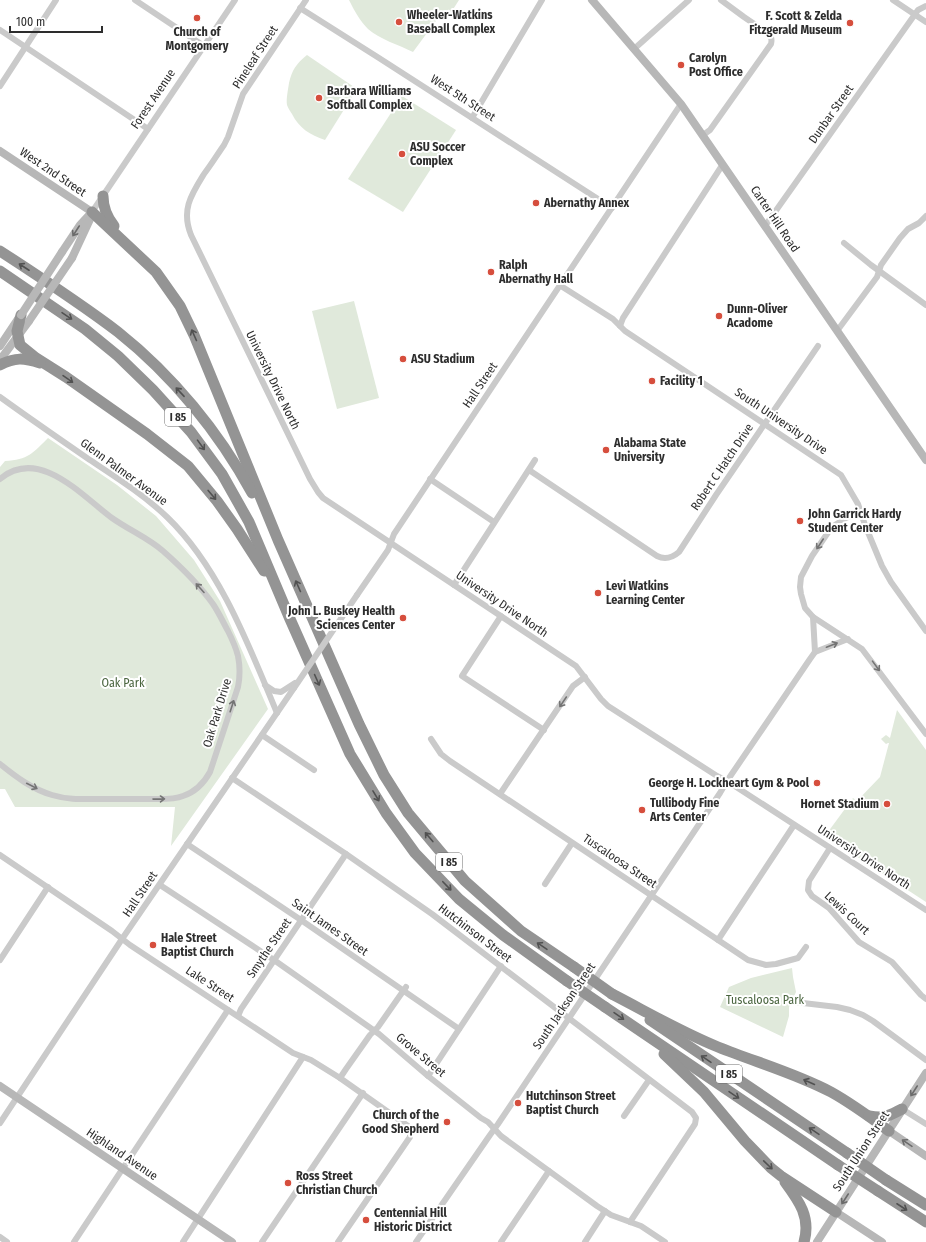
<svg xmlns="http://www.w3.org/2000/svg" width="926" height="1242" viewBox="0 0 926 1242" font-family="'Fira Sans Condensed',sans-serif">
	<rect width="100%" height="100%" fill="#fff"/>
	<g fill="#e0e9db">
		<path d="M349,0H459L452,11L441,14L413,52C399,45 379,39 368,29C360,21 354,10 349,0Z"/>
		<path d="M307,55L354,87L355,92L325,140C310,135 299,128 292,114C290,111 288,108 287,105C286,99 288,90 289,83C292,70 296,64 307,55Z"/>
		<polygon points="402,96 456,130 403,212 348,179"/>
		<polygon points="354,301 379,398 337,409 312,311"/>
		<path d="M48,438L117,485L156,516L194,560L220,601L268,709L171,846L175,807H15L5,789H0V467L5,461C28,460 33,453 48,438Z"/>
		<polygon points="897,710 926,750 926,902 825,836 853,798 857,801 880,777 889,743 888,743 886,744 881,739 886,735 890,738"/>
		<polygon points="792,968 793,977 796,992 789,1007 789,1016 783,1037 720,1007 729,987 751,978"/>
	</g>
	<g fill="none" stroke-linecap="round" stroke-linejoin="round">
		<g stroke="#cacaca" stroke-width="6">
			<polyline points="135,0 204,46"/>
			<path d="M306,0L243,94L228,137L224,145C217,155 211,165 204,174C191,195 181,210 191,235L310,479L318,492L323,498L576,666L601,699L608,706L717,776L727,781L926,910"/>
			<polyline points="893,0 926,22"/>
			<polyline points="300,8 379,58 612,208"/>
			<polyline points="0,30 148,129"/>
			<polyline points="634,49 689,0"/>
			<polyline points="0,86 56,0"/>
			<polyline points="472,118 542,0"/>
			<path d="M703,135L710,130L771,44C772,40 772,37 769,34L744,17L721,0"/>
			<polyline points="92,212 235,0"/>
			<polyline points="765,226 918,10 926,6"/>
			<polyline points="844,243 871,265 926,305"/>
			<polyline points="561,286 613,319 625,331 841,475 858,504 865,525 882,566 891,582 926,631"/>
			<polyline points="620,326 623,318 723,164"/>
			<polyline points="837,331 877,277 881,265 900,238 908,229 919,223 926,216"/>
			<path d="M0,397C29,418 58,438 87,458C114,476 143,494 167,517C220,568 249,646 277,713"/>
			<path d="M529,470L657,556C665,560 672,558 679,552L716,495L818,346"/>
			<path d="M0,479C39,446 82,496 112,518C129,530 148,538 163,551C180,566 200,586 213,604C219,613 223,622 228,631C232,639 236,648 238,656C240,666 240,677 238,687L210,772C204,783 195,792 183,796C173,800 160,799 150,799C133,799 117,799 101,799C84,799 68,800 52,795C32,789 16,777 0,764"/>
			<polyline points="430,479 494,522"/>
			<polyline points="454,585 535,460"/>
			<polyline points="357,595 388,550 394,534 681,104"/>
			<polyline points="501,616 462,676 544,730"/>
			<polyline points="813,617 862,649 926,734"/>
			<polyline points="815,652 813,617 805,608 801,594 800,587 801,577 812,556 829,531 835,525 846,518 860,512"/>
			<polyline points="265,685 274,691 281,692 295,683"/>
			<polyline points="262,735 314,770"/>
			<polyline points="431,739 441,754 450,761 748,960 766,965 776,964 798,958 806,947"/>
			<polyline points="232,778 346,854 432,914 692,1112 696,1118 695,1124 630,1222"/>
			<polyline points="500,794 573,686 585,677"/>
			<polyline points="187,844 301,920 459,1029"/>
			<polyline points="830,848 809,881 808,890 812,896 829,908 859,942 892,962 921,995 926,999"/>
			<polyline points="0,855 112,931 130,945 293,1053 311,1060 340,1078 408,1126 410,1133 410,1137 338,1242"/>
			<polyline points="545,884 572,843"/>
			<polyline points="160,885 274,960 379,1034 428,1076 481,1118 488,1122 501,1136 597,1206 611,1215 641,1226 665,1242"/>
			<polyline points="718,940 794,825"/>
			<polyline points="0,960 48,887"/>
			<polyline points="786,1001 837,1007 850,1010 863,1015 873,1021 926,1060"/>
			<polyline points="238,1016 241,1009 346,854"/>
			<polyline points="428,1076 501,966"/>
			<polyline points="340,1078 346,1069 370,1035 378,1027 406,987"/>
			<polyline points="902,1109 926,1124"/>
			<polyline points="624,1116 649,1080"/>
			<polyline points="0,1123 122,939 294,688"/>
			<polyline points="0,1237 7,1242"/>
			<polyline points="74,1242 228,1010"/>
			<polyline points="183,1242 303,1057"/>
			<polyline points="262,1242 363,1093"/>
			<polyline points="416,1242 490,1135 498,1124 720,793 727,781 810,659 815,652 848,639"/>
			<polyline points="501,1242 549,1171"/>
			<polyline points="585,1242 605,1211"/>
		</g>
		<g stroke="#b7b7b7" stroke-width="8">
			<polyline points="592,0 681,104 926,460"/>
			<polyline points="0,151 92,212"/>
			<polyline points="62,252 80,225 92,212"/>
			<polyline points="72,258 92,215"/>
			<polyline points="0,346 18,319"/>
			<polyline points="0,360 29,321"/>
			<polyline points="0,1086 232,1242"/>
			<polyline points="889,1131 926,1156"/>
			<polyline points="836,1212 882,1242"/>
			<polyline points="817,1242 926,1073"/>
		</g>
		<g stroke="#949494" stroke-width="11">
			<path d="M103,196C103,208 107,217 114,226"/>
			<polyline points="92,212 156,272 180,306 194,335 278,540 359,724 384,775 408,813 465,881 521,931 574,967"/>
			<path d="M0,251C40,277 80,303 118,332C172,375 219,432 252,493"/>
			<polyline points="0,271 85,329 118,356 153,390 191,432 222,474 249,522 290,619 350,754 386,813 415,853 459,899 503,935 567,981"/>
			<polyline points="21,315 17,331 20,345 36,358 66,377 147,434 188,466 217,501 237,529 264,571"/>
			<path d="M0,365C15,357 24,358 40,363"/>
			<path d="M612,994C647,1012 681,1032 718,1047C755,1062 795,1073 831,1092C851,1103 870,1117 889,1131"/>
			<polyline points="605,1007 838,1165"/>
			<polyline points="650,1020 847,1153"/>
			<polyline points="664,1054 704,1092 745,1141 771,1168 781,1176 836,1212"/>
			<path d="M869,1116C885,1119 888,1116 902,1109"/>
			<polyline points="886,1180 926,1205"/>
			<path d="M785,1182C799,1201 811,1217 804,1242"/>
			<polyline points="878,1191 926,1222"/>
		</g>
		<polyline stroke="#cacaca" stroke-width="6" points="294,688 357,595"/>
		<g stroke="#b7b7b7" stroke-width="8">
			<polyline points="21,315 62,252"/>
			<polyline points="29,321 72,258"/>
		</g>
		<g stroke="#949494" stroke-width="11">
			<polyline points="574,967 612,994"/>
			<polyline points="567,981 605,1007"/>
			<polyline points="847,1153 886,1180"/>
			<polyline points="838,1165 878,1191"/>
		</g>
	</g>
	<defs><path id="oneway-shaft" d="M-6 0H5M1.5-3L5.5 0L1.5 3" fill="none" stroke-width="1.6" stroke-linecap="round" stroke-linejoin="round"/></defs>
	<g stroke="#6b6b6b">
		<use href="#oneway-shaft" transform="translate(76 231) rotate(123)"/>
		<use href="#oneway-shaft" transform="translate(914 1091) rotate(123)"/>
		<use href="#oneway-shaft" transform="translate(907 1143) rotate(-146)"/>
		<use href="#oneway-shaft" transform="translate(845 1199) rotate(123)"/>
	</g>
	<g stroke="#515151">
		<use href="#oneway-shaft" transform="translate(24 267) rotate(-147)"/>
		<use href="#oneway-shaft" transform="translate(67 316) rotate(34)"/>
		<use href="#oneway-shaft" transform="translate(194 335) rotate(-114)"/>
		<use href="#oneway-shaft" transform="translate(68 379) rotate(35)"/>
		<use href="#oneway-shaft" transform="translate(180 392) rotate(-133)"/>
		<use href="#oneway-shaft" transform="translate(201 445) rotate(54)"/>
		<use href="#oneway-shaft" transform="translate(212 495) rotate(50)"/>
		<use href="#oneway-shaft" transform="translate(298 586) rotate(-114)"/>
		<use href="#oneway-shaft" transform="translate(317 680) rotate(66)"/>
		<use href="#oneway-shaft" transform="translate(376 796) rotate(59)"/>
		<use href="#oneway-shaft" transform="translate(429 837) rotate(-130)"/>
		<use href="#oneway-shaft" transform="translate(447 886) rotate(46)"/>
		<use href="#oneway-shaft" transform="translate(542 946) rotate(-146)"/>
		<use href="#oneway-shaft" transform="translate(619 1016) rotate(35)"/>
		<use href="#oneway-shaft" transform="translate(706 1059) rotate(-146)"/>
		<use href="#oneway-shaft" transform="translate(809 1082) rotate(-156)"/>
		<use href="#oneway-shaft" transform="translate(734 1095) rotate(34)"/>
		<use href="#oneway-shaft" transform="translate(814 1131) rotate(-146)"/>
		<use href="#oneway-shaft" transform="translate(768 1165) rotate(44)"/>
		<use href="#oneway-shaft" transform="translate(902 1207) rotate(33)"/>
	</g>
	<g stroke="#747474">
		<use href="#oneway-shaft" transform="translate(820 544) rotate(123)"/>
		<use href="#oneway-shaft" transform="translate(200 588) rotate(-132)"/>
		<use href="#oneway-shaft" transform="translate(832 645) rotate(-21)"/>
		<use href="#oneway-shaft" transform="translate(876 666) rotate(54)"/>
		<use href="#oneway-shaft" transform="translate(563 702) rotate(124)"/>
		<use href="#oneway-shaft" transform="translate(232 706) rotate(-72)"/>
		<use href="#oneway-shaft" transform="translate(32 786) rotate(27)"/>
		<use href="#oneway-shaft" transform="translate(159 799) rotate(-1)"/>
	</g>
	<g fill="#d64e3d" stroke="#fff" stroke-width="1.5">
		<circle cx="197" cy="18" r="4"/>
		<circle cx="399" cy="22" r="4"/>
		<circle cx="850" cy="23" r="4"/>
		<circle cx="681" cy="65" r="4"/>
		<circle cx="319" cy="98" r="4"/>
		<circle cx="402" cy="154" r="4"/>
		<circle cx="536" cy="203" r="4"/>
		<circle cx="491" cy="272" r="4"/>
		<circle cx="719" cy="316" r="4"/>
		<circle cx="403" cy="359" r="4"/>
		<circle cx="652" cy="381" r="4"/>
		<circle cx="606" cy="450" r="4"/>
		<circle cx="800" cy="521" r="4"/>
		<circle cx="598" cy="593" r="4"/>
		<circle cx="403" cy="618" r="4"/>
		<circle cx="817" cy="783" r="4"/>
		<circle cx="887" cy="804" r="4"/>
		<circle cx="642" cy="810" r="4"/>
		<circle cx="153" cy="945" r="4"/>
		<circle cx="518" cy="1103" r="4"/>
		<circle cx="447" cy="1122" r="4"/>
		<circle cx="288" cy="1183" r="4"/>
		<circle cx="366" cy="1220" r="4"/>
	</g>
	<g text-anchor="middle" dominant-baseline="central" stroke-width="4" stroke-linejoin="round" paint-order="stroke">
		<g fill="#fff" stroke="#6c6c6c" stroke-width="1">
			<rect x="165" y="408" width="26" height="18" rx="3"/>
			<rect x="436" y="853" width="26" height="18" rx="3"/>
			<rect x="716" y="1065" width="26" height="18" rx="3"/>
		</g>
		<g font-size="11" font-weight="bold" fill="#2d2d2d">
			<text x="178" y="417">I 85</text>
			<text x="449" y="862">I 85</text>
			<text x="729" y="1074">I 85</text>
		</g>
		<g font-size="12" font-weight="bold" fill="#2d2d2d" stroke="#fff" text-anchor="start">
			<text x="407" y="15">Wheeler-Watkins<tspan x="407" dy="14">Baseball Complex</tspan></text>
			<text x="842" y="16" text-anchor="end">F. Scott &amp; Zelda<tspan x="842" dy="14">Fitzgerald Museum</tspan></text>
			<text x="197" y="32" text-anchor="middle">Church of<tspan x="197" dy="14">Montgomery</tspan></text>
			<text x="689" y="58">Carolyn<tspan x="689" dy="14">Post Office</tspan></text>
			<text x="327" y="91">Barbara Williams<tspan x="327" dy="14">Softball Complex</tspan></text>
			<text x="410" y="147">ASU Soccer<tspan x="410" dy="14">Complex</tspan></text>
			<text x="544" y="203">Abernathy Annex</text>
			<text x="499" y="265">Ralph<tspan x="499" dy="14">Abernathy Hall</tspan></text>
			<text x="727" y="309">Dunn-Oliver<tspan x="727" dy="14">Acadome</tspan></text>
			<text x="411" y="359">ASU Stadium</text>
			<text x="660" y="381">Facility 1</text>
			<text x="614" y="443">Alabama State<tspan x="614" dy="14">University</tspan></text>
			<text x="808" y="514">John Garrick Hardy<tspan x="808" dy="14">Student Center</tspan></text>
			<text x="606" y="586">Levi Watkins<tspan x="606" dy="14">Learning Center</tspan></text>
			<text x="395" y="611" text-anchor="end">John L. Buskey Health<tspan x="395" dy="14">Sciences Center</tspan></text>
			<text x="809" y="783" text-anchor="end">George H. Lockheart Gym &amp; Pool</text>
			<text x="650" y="803">Tullibody Fine<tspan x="650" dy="14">Arts Center</tspan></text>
			<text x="879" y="804" text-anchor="end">Hornet Stadium</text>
			<text x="161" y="938">Hale Street<tspan x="161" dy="14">Baptist Church</tspan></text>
			<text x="526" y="1096">Hutchinson Street<tspan x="526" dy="14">Baptist Church</tspan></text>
			<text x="439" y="1115" text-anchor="end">Church of the<tspan x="439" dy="14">Good Shepherd</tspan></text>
			<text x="296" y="1176">Ross Street<tspan x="296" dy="14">Christian Church</tspan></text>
			<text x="374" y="1213">Centennial Hill<tspan x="374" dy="14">Historic District</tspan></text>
		</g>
		<g font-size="12" fill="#2d2d2d" stroke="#fff">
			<text transform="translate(255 57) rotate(-57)">Pineleaf Street</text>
			<text transform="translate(463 98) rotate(33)">West 5th Street</text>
			<text transform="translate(153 99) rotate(-56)">Forest Avenue</text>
			<text transform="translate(831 114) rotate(-55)">Dunbar Street</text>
			<text transform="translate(53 172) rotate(34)">West 2nd Street</text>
			<text transform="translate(775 219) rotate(56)">Carter Hill Road</text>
			<text transform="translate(273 380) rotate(64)">University Drive North</text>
			<text transform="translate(480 385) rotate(-56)">Hall Street</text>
			<text transform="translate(781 421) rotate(34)">South University Drive</text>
			<text transform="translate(722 467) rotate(-56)">Robert C Hatch Drive</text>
			<text transform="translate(124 472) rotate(36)">Glenn Palmer Avenue</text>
			<text transform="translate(502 604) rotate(34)">University Drive North</text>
			<text transform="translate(217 713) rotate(-73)">Oak Park Drive</text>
			<text transform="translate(864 857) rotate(33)">University Drive North</text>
			<text transform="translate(620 861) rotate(34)">Tuscaloosa Street</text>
			<text transform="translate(140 894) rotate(-56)">Hall Street</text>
			<text transform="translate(847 913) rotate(43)">Lewis Court</text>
			<text transform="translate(330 927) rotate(35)">Saint James Street</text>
			<text transform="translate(475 933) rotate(37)">Hutchinson Street</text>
			<text transform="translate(269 948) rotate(-56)">Smythe Street</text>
			<text transform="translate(210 984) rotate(33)">Lake Street</text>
			<text transform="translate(564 1006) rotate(-56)">South Jackson Street</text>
			<text transform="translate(421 1055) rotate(40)">Grove Street</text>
			<text transform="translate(861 1151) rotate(-57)">South Union Street</text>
			<text transform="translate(122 1154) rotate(34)">Highland Avenue</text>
		</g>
		<g font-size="12" fill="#49643e" stroke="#fff">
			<text x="123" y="683">Oak Park</text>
			<text x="765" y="1000">Tuscaloosa Park</text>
		</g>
	</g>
	<path d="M10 26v6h92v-6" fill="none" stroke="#2d2d2d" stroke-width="2"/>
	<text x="16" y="26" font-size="12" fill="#2d2d2d" stroke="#ffffff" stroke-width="3" paint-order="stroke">100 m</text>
</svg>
